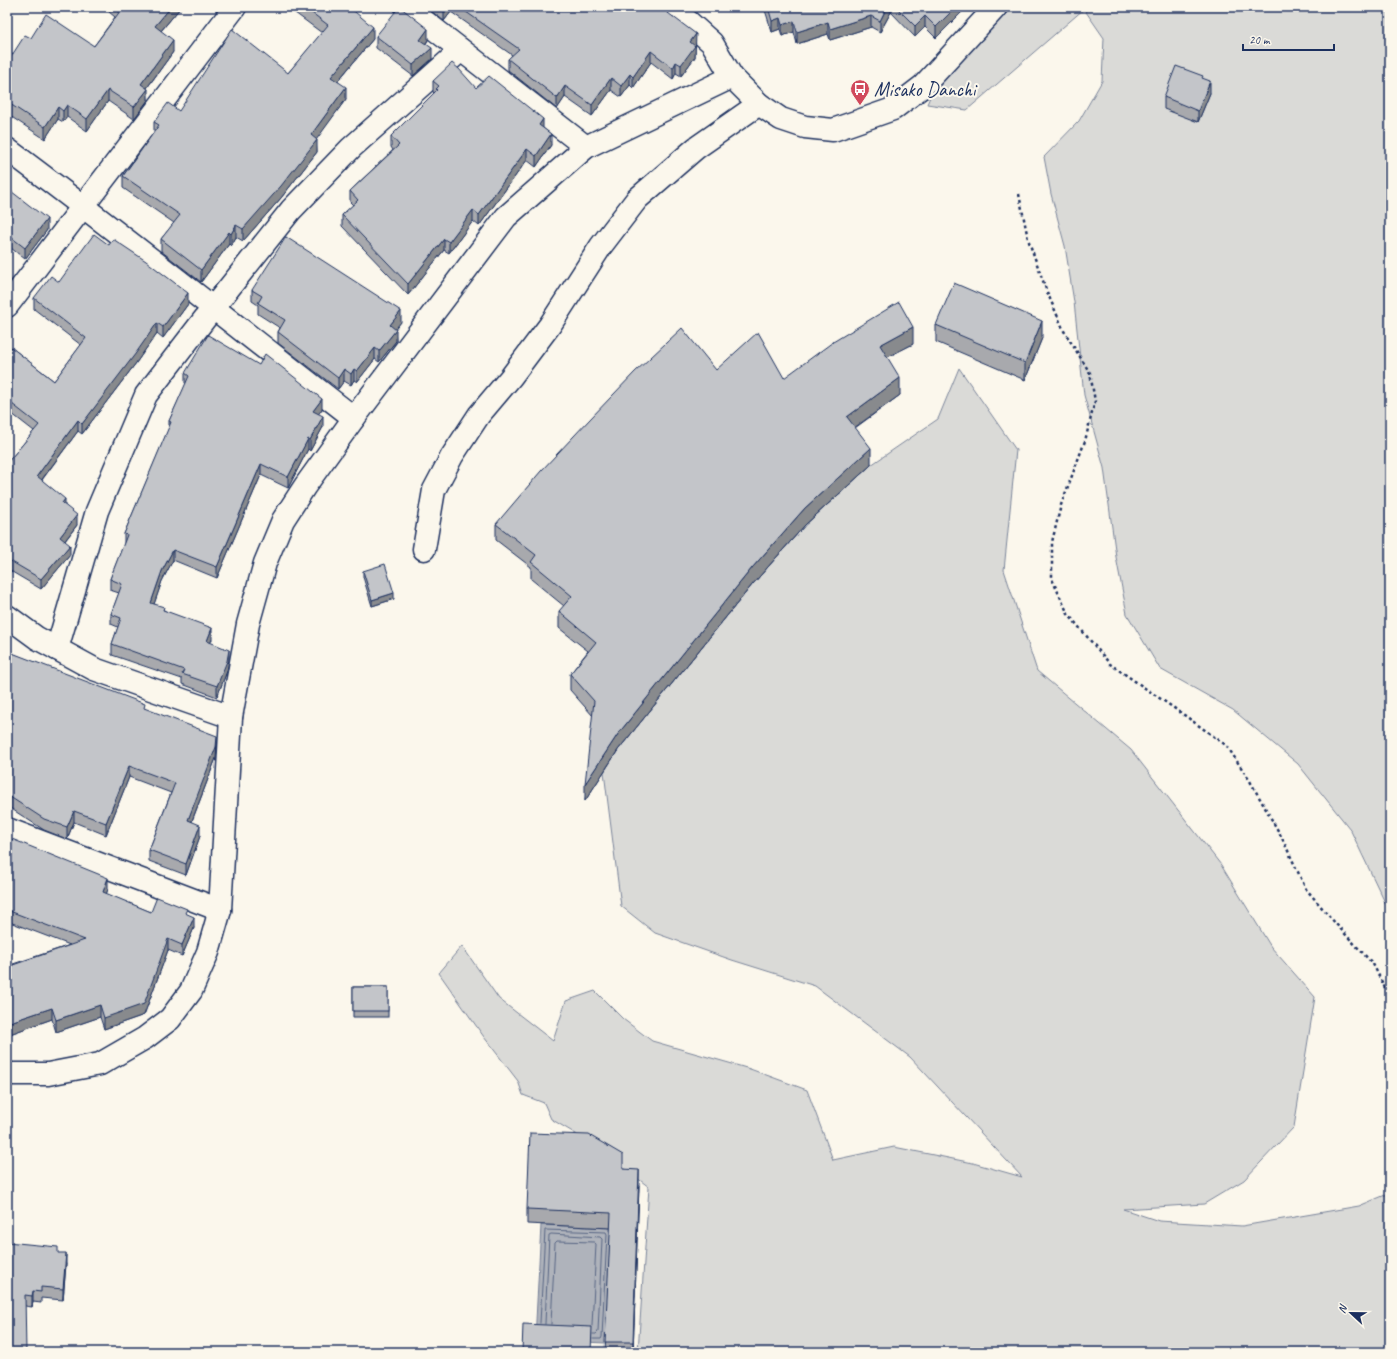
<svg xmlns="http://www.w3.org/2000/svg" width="1397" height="1359" viewBox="0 0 1397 1359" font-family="Caveat,sans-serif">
	<rect width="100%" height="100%" fill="#fbf7ec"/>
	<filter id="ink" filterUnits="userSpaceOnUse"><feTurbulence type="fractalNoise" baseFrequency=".025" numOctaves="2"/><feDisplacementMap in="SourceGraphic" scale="8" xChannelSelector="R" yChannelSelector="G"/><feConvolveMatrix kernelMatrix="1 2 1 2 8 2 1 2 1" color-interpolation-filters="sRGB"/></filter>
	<g filter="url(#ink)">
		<g fill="#dadad7" stroke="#7a849a">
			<polygon points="1006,7 1390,7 1390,913 1350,829 1298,764 1233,710 1160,669 1127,614 1116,557 1104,468 1084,395 1074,302 1065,246 1051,194 1044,157 1079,121 1102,81 1104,38 1084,9 967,110 927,104 936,83"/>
			<polygon points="959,368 1016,450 1004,570 1037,671 1131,750 1221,865 1271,947 1315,997 1294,1127 1244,1180 1204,1204 1123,1209 1159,1221 1242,1226 1359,1206 1390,1193 1390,1352 638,1352 649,1187 591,1143 551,1119 544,1103 523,1095 518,1081 484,1037 439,973 462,946 499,999 553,1041 566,1001 595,991 623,1019 652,1041 750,1069 807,1090 833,1160 894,1147 973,1163 1022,1177 910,1057 815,986 732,960 655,933 621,906 604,772 618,750 752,585 805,525 871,465 938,419"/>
		</g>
		<polygon fill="#afb3bb" stroke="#747e96" points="541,1225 611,1228 606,1343 535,1340"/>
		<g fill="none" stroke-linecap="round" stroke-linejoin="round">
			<g stroke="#566483" stroke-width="1">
				<polyline points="540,1323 545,1230 606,1232 607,1234 602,1337 601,1339 593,1339"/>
				<polyline points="545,1324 549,1235 551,1234 600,1237 602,1239 598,1332 596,1334 593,1334"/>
				<polyline points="551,1324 555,1243 557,1241 594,1242 596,1244 592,1326"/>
			</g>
			<g stroke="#1b2f5e" stroke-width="25">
				<g id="minor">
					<polyline points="406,7 586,147"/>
					<polyline points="672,7 712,43 732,77 759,104 781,119 805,127 833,130 893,109 923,86 996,7"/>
					<path d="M7,149C124,236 238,328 354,418"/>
					<polyline points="7,306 235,7"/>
					<polyline points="424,549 434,490 452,456 479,415 511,377 550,325 601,246 637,199 696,148 759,104"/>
					<polyline points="7,616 37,638 94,669 231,717"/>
					<polyline points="57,649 97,511 146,395 213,308 291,210 351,148 461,50"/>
					<polyline points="7,829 220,910"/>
					<polyline points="7,1074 48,1074 100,1064 145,1038 170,1019 191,991 208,952 220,910 231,717 248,624 265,563 283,520 305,486 354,418 506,217 586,147 732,77"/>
				</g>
			</g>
			<polyline stroke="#1b2f5e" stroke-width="2.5" stroke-dasharray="3 3" stroke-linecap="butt" points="1019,194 1028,239 1047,292 1064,331 1090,373 1095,401 1085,441 1061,505 1052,542 1052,579 1068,614 1110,664 1187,717 1227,746 1250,781 1281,836 1306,889 1336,924 1373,964 1390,998"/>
			<use href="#minor" stroke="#fbf7ec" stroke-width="22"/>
		</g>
		<g fill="#a8a9ad" stroke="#1b2f5e">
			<polygon points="103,7 181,7 161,31 173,52 147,88 148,100 134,119 108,101 87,131 67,117 63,122 58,119 45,139 7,114 7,63 31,38 94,46 115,17"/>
			<polygon points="287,7 349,7 373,39 338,81 346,99 316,139 317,152 281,198 243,241 236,237 231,246 229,244 201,282 161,251 161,239 174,223 123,188 123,176 154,132 154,122 179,111 288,73 322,33"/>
			<polygon points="426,7 660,7 696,46 695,47 695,57 681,76 676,73 673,79 651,62 633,88 630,85 621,97 611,90 592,116 565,97 557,109 508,70 508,59 512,55 451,12 444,21"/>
			<polygon points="764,7 967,7 936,38 925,27 915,37 891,12 880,32 871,27 830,40 828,34 797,44 794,32 782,36 780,29 772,32"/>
			<polygon points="376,36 428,40 426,44 432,59 413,76 376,48"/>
			<polygon points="1203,79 1210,93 1198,122 1164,109 1164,97"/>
			<polygon points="433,81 476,88 543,128 551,145 536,167 527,160 479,226 473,221 449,253 444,250 408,295 342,226 342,215 353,205 350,202 350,191 393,150 391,147 391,136 434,93 433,92"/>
			<polygon points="7,188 47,230 25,259 7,245"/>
			<polygon points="59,282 188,304 163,338 157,333 136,363 82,434 78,431 42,480 65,506 77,525 65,541 70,555 41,589 7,569 7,463 34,431 7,410 7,344 54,381 81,345 34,309 34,298"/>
			<polygon points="252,290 401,322 395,329 396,341 379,362 375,359 357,382 354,380 351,385 344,381 338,389 278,343 278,332 280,328 258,314 258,305 252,301"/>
			<polygon points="936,325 1042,338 1025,380 936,342"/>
			<polygon points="913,344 887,357 900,395 855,428 871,465 805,525 752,585 618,750 585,801 593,716 570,690 570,674 588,651 559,628 559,611 564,606 531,579 531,567 496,540 496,524 716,370 784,378"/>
			<polygon points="185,373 322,409 318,414 323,427 310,451 308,449 288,488 261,475 217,578 173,560 162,581 154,604 212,639 210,643 229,660 227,671 217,697 182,684 182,679 112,655 112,644 118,627 111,624 111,614 119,593 110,590 110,579 124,544 124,534 169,428 169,421 186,384 185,383"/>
			<polygon points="363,571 394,599 372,606 363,577"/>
			<polygon points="7,651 145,709 217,747 216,758 192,821 200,836 186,875 149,861 149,850 171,793 129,777 106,835 74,822 67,839 44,830 7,806"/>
			<polygon points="7,837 108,889 106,894 151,912 187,914 194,928 182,956 168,950 144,1015 104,1029 100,1017 56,1032 52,1019 7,1035 7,966 70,945 7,921"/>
			<rect x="353" y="987" width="35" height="30"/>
			<polygon points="623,1169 639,1185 633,1352 605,1352 611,1228 527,1224 527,1209"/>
			<polygon points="7,1242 58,1253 66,1264 63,1300 41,1298 41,1303 33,1302 32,1307 25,1306"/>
		</g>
		<g fill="#888a8d" stroke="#1b2f5e">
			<polygon points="171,7 181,7 155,38 155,26"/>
			<polygon points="446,7 451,7 451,12 444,21 444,9"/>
			<polygon points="887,7 891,7 891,12 880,32 880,21"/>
			<polygon points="956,7 967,7 936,38 936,27"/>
			<polygon points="871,16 871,27 830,40 830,29"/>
			<polygon points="925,16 925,27 915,37 915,26"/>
			<polygon points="780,18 780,29 772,32 772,21"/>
			<polygon points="794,21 794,32 782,36 782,25"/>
			<polygon points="828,22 828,34 797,44 797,32"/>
			<polygon points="373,27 373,39 331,89 331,77"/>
			<polygon points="428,29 428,40 420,51 420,40"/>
			<polygon points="696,34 695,57 681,76 681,65 690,42"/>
			<polygon points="173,40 173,52 141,96 141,84"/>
			<polygon points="432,48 432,59 413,76 413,65"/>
			<polygon points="651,51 651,62 633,88 633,77"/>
			<polygon points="676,62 676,73 673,79 673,68"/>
			<polygon points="630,74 630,85 621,97 621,86"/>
			<polygon points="611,78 611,90 592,116 592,105"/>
			<polygon points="1210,81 1210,93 1198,122 1198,111"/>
			<polygon points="565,86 565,97 557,109 557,98"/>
			<polygon points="346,87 346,99 311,147 311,135"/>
			<polygon points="148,89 148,100 134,119 134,107"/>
			<polygon points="108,90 108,101 87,131 87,119"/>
			<polygon points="67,105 67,117 63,122 63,111"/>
			<polygon points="58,107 58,119 45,139 45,127"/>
			<polygon points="543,119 543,130 539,125"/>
			<polygon points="551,134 551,145 536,167 536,156"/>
			<polygon points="317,140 317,152 281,198 243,241 243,229"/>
			<polygon points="527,149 527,160 479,226 479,215"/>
			<polygon points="473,210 473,221 449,253 449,242"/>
			<polygon points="47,219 47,230 25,259 25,248"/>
			<polygon points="236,225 236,237 231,246 231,234"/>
			<polygon points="229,232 229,244 201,282 201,270"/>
			<polygon points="444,239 444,250 408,295 408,284"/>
			<polygon points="188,293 188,304 163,338 163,327"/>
			<polygon points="401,311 401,322 390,336 390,325"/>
			<polygon points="1042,321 1042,338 1025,380 1025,363"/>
			<polygon points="157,323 157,333 136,363 82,434 82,424"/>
			<polygon points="913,327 913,344 880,361 880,345"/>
			<polygon points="396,330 396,341 379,362 379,351"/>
			<polygon points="375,348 375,359 357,382 357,371"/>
			<polygon points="344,369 344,381 338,389 338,378"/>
			<polygon points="354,369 354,380 351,385 351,374"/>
			<polygon points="900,378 900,395 847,433 847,417"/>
			<polygon points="322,399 322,409 313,422 313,411"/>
			<polygon points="323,416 323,427 310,451 310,440"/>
			<polygon points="78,420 78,431 37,486 37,476"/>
			<polygon points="308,439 308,449 288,488 288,477"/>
			<polygon points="871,448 871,465 805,525 752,585 618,750 585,801 585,784 618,734 752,568 805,508"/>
			<polygon points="261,464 261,475 217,578 217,567"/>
			<polygon points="65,499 65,509 62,503"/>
			<polygon points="77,515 77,525 60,547 60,537"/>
			<polygon points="70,545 70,555 41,589 41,579"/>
			<polygon points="173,550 173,560 162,581 151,613 151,603 162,571"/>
			<polygon points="394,593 394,599 372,606 372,600"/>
			<polygon points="212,628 212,639 207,652 207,641"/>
			<polygon points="229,650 229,660 227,671 217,697 217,686"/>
			<polygon points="217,736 216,758 188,831 188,820"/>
			<polygon points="129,766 129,777 106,835 106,823"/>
			<polygon points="74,811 74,822 67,839 67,827"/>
			<polygon points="200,825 200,836 186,875 186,864"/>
			<polygon points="108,878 108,889 103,904 103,892"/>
			<polygon points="194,917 194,928 182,956 182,945"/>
			<polygon points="168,939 168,950 144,1015 104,1029 104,1018"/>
			<polygon points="100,1005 100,1017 56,1032 56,1020"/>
			<polygon points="52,1008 52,1019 7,1035 7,1023"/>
			<polygon points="639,1170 639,1185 633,1352 633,1342"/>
			<polygon points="66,1253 66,1264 63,1300 63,1289"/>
			<polygon points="33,1291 33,1302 32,1307 32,1296"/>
		</g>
		<g fill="#c3c5c9" stroke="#1b2f5e">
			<polygon points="117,7 171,7 155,26 173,40 141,84 148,89 134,107 108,90 87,119 67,105 63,111 58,107 45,127 7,102 7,63 25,35 31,38 46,14 94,46 121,10"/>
			<polygon points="304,7 349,7 373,27 331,77 346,87 311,135 317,140 281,186 243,229 236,225 231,234 229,232 201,270 161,239 180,215 123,176 159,125 154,122 168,103 179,111 232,29 288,73 328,25"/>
			<polygon points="399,7 400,7 428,29 420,40 432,48 413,65 376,36"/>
			<polygon points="441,7 446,7 444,9"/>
			<polygon points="459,7 660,7 696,34 690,42 695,46 681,65 676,62 673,68 651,51 633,77 630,74 621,86 611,78 592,105 565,86 557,98 508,59 519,49"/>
			<polygon points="768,7 887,7 880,21 871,16 830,29 828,22 797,32 794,21 782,25 780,18 772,21"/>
			<polygon points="896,7 956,7 936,27 925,16 915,26"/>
			<polygon points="452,63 459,69 476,88 489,76 543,119 539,125 551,134 536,156 527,149 479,215 473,210 449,242 444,239 408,284 342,215 358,200 350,191 399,145 391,136 437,90 436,89 439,86 433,81"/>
			<polygon points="1176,66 1203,76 1202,78 1210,81 1198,111 1164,97"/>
			<polygon points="7,188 47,219 25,248 7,234"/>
			<polygon points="94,234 109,245 113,239 146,261 188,293 163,327 157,323 136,353 82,424 78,420 37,476 65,499 62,503 77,515 60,537 70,545 41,579 7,559 7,463 39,425 7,400 7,344 54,381 86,338 34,298 51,276 59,282"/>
			<polygon points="286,237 401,311 390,325 396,330 379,351 375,348 357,371 354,369 351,374 344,369 338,378 278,332 285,320 258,303 262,296 252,290"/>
			<polygon points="954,283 1042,321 1025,363 936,325"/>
			<polygon points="899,302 913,327 880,345 900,378 847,417 871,448 805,508 752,568 618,734 585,784 594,701 570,674 596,642 559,611 572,596 531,562 536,555 496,524 541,471 590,419 635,372 682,328 716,370 758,332 784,378 833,342"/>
			<polygon points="208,335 259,365 265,354 322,399 313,411 323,416 310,440 308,439 288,477 261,464 217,567 173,550 162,571 151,603 164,607 163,610 212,628 207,641 229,650 227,661 217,686 182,674 184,670 112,644 121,618 111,614 122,584 110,579 127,535 124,534 171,422 169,421 189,376 185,373"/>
			<polygon points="385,564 394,593 372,600 363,571"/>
			<polygon points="7,651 145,704 144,708 217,736 216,747 188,820 200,825 186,864 149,850 175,783 129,766 106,823 74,811 67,827 44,819 7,795"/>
			<polygon points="7,837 108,878 103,892 151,912 157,897 187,909 185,913 194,917 182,945 168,939 144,1004 104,1018 100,1005 56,1020 52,1008 7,1023 7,967 85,940 7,910"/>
			<rect x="353" y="987" width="35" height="24"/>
			<polygon points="530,1133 589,1135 623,1155 623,1169 639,1170 633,1342 605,1342 611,1213 527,1209"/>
			<polygon points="7,1242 58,1247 58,1253 66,1253 63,1289 41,1287 41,1292 33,1291 32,1296 25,1295 26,1352 7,1352"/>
			<polygon points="523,1324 592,1327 591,1352 522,1352"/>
		</g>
	</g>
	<defs>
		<g id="bus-pin" transform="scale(1)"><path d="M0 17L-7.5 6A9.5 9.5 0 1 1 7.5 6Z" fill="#d1495b" stroke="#fbf7ec"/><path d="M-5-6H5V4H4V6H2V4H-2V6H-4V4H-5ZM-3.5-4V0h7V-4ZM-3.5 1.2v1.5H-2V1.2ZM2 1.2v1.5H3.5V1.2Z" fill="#fff"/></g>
	</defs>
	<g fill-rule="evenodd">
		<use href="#bus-pin" x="860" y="89"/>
	</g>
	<g text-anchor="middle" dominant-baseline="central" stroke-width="4" stroke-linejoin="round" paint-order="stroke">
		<g font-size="20" fill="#1b2f5e" stroke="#fbf7ec" text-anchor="start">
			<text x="874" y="89">Misako Danchi</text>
		</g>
	</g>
	<rect width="1397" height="1359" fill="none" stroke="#fbf7ec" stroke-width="24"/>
	<rect x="12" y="12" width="1373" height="1335" fill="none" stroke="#1b2f5e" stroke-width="1.5" filter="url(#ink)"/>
	<g transform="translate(1351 1313) rotate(292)" stroke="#fbf7ec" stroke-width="3" paint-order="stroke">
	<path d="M0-3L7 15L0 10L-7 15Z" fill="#1b2f5e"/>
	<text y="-6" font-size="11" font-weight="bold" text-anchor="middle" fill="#1b2f5e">N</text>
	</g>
	<path d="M1243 44v6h91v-6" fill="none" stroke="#1b2f5e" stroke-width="2"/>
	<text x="1249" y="44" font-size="12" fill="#1b2f5e" stroke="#fbf7ec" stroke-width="3" paint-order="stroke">20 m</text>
</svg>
